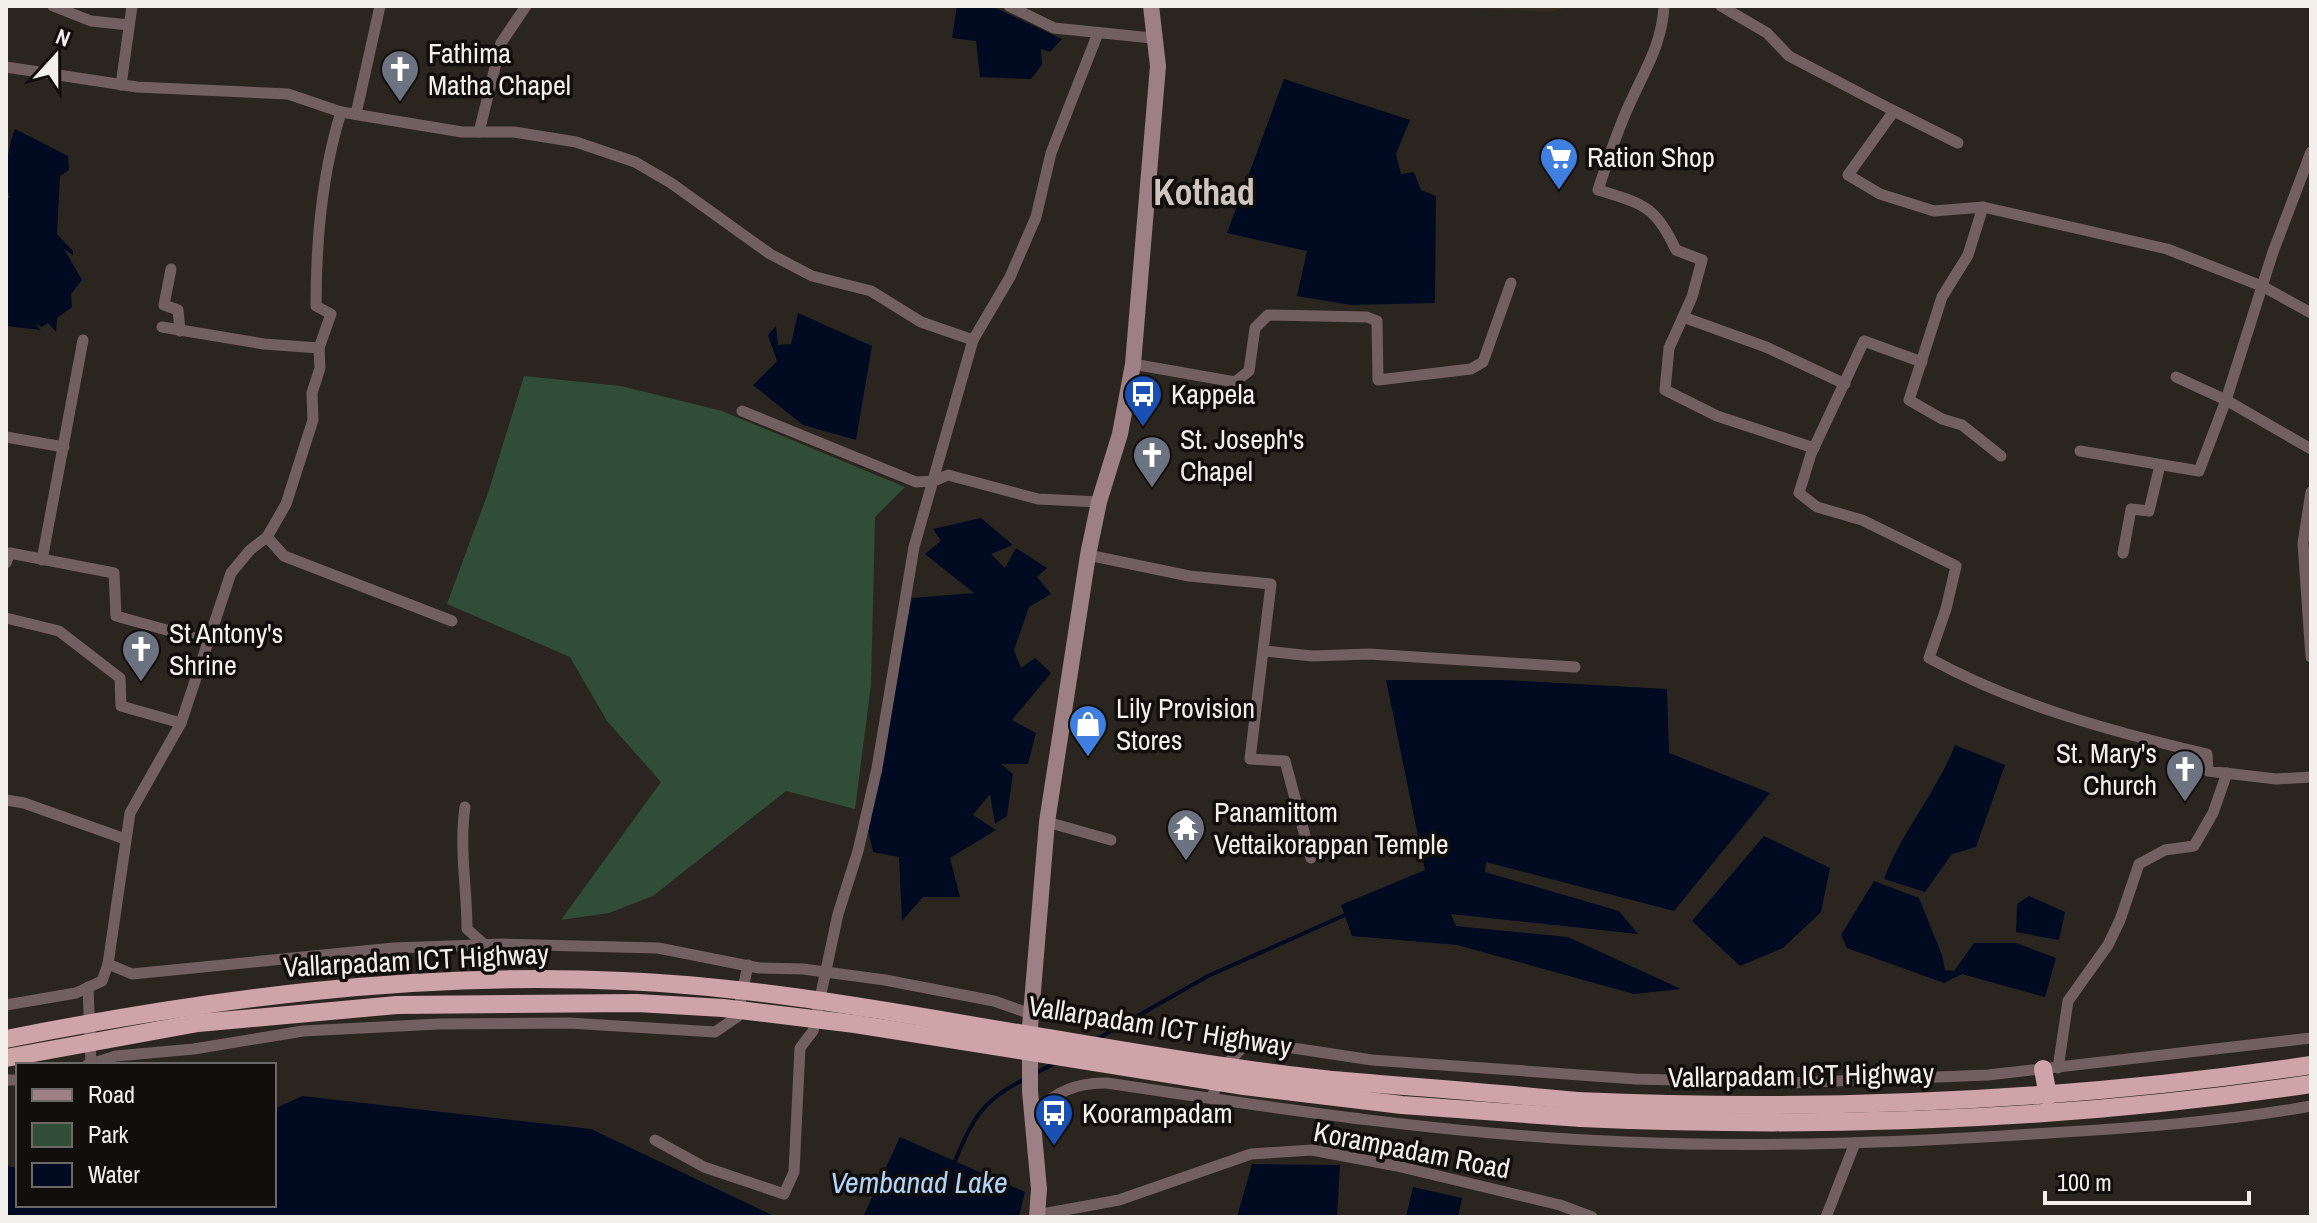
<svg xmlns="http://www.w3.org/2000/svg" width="2317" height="1223" viewBox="0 0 2317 1223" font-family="'Archivo Narrow',sans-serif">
	<rect width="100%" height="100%" fill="#2b251f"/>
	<polygon fill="#362b21" points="1436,6 1571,6 1548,12"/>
	<polygon fill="#304d37" points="524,376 621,386 722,411 905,487 875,517 871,685 855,809 786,791 653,896 609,913 561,920 661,782 607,721 570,657 447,604 489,490"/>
	<g fill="#000b21">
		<polygon points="957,6 991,6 1062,39 1050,52 1041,49 1042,65 1031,79 980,77 976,41 952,38"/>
		<polygon points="1284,79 1410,120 1396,154 1401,174 1414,172 1421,190 1436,196 1435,303 1351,305 1297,296 1307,251 1227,233"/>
		<path d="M15,129L68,156L69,170L60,176L57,234L73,251V255L64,249L82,280L71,294L72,307L57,318L56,332L48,323L42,327L35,324L41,330L6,326V200L10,197C2,184 9,142 15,129Z"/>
		<polygon points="798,313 872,346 856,440 803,425 753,385 777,361 768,335 776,326 778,345 791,344"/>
		<polygon points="981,518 1013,545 991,554 1005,568 1016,548 1047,568 1037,577 1051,594 1029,607 1014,650 1021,668 1035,658 1051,673 1012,720 1036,733 1028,764 1001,764 1013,774 1007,816 995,824 990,794 973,815 996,830 950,858 960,897 923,897 902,921 899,857 873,852 867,825 912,598 974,593 925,554 941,541 933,529"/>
		<polygon points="1386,680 1504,680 1667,689 1669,753 1770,793 1674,911 1486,862 1485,872 1619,911 1638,934 1451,914 1456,926 1568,937 1681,989 1634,994 1457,945 1352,936 1341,905 1425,870"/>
		<path d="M1955,745L2005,765L1976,847L1952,854L1925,892L1884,879C1903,829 1935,795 1955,745Z"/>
		<polygon points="1764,836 1830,868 1821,912 1783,948 1740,966 1692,921"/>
		<polygon points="1874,881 1919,898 1942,955 1945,970 1954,971 1974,943 2016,943 2056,958 2045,997 1962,974 1944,983 1847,948 1841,935"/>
		<polygon points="2029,896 2065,912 2059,940 2016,932 2017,904"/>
		<polygon points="302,1096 591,1129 776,1217 6,1217 6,1166 18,1168 18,1205 274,1205 274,1109"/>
		<polygon points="900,1137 1025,1192 1019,1217 863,1217"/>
		<polygon points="1252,1164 1340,1165 1337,1217 1237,1217"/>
		<polygon points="1413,1187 1462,1198 1458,1217 1406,1217"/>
	</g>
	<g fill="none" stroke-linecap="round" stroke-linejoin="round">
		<g stroke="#000b21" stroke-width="4">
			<polyline points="1097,1039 1208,976 1347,914"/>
			<polyline points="1034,1074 1055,1063"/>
			<path d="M955,1161C973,1118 983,1099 1027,1078"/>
		</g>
		<g stroke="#726061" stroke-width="11">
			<polyline points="53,6 91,21 129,25"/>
			<polyline points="1009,6 1054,28 1152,38"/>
			<path d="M1664,6C1662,43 1646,68 1631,101C1617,130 1608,160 1598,190C1643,204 1655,205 1676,250L1702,260L1692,297L1669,348L1665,390L1717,416L1814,448"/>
			<polyline points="1721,6 1767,33 1789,56 1894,111 1848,175 1880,194 1934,211 1983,207 2167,249 2262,286 2311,313"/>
			<polyline points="6,67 137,87 288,94 341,112 462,132 514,132 576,142 635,162 671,183 770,254 812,276 871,291 921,322 973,340 1010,277 1036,217 1051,153 1098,33"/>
			<polyline points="121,85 132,6"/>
			<polyline points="1894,111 1958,143"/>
			<path d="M341,112C322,173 316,241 316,306L331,314L319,348L320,368L312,393L313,420L286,504L267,537L250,550L231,573L181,723L130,813L108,964L132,974L394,948L503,944L658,948L759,968L803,969L885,980L994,1001L1031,1014"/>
			<polyline points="356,114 380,6"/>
			<polyline points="479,132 501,43 526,6"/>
			<polyline points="2311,152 2273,252 2226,400 2311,449"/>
			<polyline points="1983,207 1968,255 1942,297 1909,400 1942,419 1962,425 2001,456"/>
			<polyline points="171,269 164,305 178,310 180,331"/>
			<polyline points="1683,317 1766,347 1845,384"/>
			<polyline points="162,327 264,344 319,348"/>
			<path d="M1922,362L1864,341L1811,454L1799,493L1817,507L1862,520L1956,566L1946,609L1929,658C2014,705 2113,732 2207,754L2208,771L2276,779L2311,777"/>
			<polyline points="1133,364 1235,382 1249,371 1255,328 1268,315 1367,317 1377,321 1378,380 1471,369 1483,362 1511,283"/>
			<polyline points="742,411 916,482 934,481 948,475 1038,499 1099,502"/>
			<polyline points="6,437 64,447"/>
			<polyline points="2080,451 2199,471 2226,400 2176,377"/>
			<polyline points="2311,492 2303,543 2311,657"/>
			<polyline points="267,537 284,556 452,621"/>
			<polyline points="2123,553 2131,509 2149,511 2160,465"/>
			<polyline points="1088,555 1189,576 1271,584 1250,759 1285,761 1311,858"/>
			<polyline points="42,560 83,340"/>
			<polyline points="6,563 10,553 114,573 116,616 210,642"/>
			<polyline points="6,618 59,631 120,678 121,706 181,723"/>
			<polyline points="1265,651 1312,656 1369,654 1575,667"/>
			<polyline points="6,800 24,803 125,839"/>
			<path d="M465,807C459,849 467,887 467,929L485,945"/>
			<polyline points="1047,822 1111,840"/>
			<polyline points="88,987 91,1064"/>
			<polyline points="6,1005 76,993 102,981 108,964"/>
			<polyline points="87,1065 116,1056 194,1049 303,1031 439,1024 569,1023 715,1032 737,1017 748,965"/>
			<polyline points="2058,1068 2068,1001 2108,945 2120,920 2139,864 2165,850 2194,846 2213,813 2227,773"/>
			<polyline points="6,1080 18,1080"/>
			<polyline points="1212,1098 1221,1070 1243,1047 1273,1045 1372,1060 1636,1079 1787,1083 1988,1075 2311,1038"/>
			<path d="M1032,1113C1056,1093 1075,1082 1107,1083C1279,1109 1452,1135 1626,1142C1762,1148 1898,1143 2033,1134C2129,1128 2217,1123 2311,1106"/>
			<polyline points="655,1140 704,1167 784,1194 794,1172 800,1048 813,1031 838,914 858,851 877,768 914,547 973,340"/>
			<polyline points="1037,1215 1119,1200 1251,1154 1312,1150 1397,1166 1560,1205 1592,1217"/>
			<polyline points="1826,1217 1855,1143"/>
		</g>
		<polyline stroke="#9d8083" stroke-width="16" points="1037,1217 1039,1189 1030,1091 1030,1027 1047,822 1088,555 1099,502 1120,434 1133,364 1158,66 1151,6"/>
		<g stroke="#cea4a8" stroke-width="18">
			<polyline points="2043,1069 2048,1096"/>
			<path d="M1578,1101C1824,1112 2068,1101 2311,1065"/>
			<path d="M1581,1118C1825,1129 2069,1120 2311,1084"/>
		</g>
		<g stroke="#cea4a8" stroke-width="18">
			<path d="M6,1039C208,999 416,971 623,981C766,987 907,1015 1048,1038C1142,1054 1238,1070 1332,1080C1414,1087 1496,1093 1578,1101"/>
			<polyline points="6,1058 198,1023 397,1005 637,1003 723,1008 855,1024 1244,1086 1402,1105 1581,1118"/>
		</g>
	</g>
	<defs>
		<g id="church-pin" transform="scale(2)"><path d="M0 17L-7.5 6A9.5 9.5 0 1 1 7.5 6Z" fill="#6b7280" stroke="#110e0c"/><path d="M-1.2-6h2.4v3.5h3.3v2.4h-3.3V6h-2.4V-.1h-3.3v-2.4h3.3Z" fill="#fff"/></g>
		<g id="supermarket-pin" transform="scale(2)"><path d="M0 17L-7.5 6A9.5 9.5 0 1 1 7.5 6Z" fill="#3f7fe0" stroke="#110e0c"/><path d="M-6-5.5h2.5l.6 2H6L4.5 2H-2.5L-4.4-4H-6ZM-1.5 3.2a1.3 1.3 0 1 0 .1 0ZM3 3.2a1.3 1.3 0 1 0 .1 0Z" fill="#fff"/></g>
		<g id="bus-pin" transform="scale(2)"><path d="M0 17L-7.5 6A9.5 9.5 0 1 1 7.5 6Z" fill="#1a4fb4" stroke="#110e0c"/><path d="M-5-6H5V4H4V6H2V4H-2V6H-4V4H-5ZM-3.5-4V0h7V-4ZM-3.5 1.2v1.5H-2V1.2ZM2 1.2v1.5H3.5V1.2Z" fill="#fff"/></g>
		<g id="shop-pin" transform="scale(2)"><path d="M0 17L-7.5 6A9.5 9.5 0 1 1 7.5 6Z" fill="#3f7fe0" stroke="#110e0c"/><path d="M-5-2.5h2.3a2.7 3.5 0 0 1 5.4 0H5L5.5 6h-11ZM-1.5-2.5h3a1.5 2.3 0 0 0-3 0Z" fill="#fff"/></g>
		<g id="temple-pin" transform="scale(2)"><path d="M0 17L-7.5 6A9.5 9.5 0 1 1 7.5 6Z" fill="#6b7280" stroke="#110e0c"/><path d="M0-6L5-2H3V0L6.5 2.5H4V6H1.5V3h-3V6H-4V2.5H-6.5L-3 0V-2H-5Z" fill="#fff"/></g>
	</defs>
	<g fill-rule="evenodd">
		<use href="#church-pin" x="400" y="69"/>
		<use href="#supermarket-pin" x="1559" y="157"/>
		<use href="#bus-pin" x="1143" y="394"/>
		<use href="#church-pin" x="1152" y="455"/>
		<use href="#church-pin" x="141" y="649"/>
		<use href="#shop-pin" x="1088" y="724"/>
		<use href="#church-pin" x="2185" y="769"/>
		<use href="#temple-pin" x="1186" y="828"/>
		<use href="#bus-pin" x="1054" y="1113"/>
	</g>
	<g text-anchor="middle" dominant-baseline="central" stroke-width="7" stroke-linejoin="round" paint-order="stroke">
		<g font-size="28" fill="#f3efeb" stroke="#110e0c" text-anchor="start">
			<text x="428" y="53">Fathima<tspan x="428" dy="32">Matha Chapel</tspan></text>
			<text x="1587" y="157">Ration Shop</text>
			<text x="1171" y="394">Kappela</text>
			<text x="1180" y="439">St. Joseph's<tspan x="1180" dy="32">Chapel</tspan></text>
			<text x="169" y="633">St Antony's<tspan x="169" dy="32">Shrine</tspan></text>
			<text x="1116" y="708">Lily Provision<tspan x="1116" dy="32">Stores</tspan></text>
			<text x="2157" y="753" text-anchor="end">St. Mary's<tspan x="2157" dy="32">Church</tspan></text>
			<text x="1214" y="812">Panamittom<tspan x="1214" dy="32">Vettaikorappan Temple</tspan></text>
			<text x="1082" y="1113">Koorampadam</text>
		</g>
		<g font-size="28" fill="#f3efeb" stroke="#110e0c">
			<text transform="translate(416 960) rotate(-3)">Vallarpadam ICT Highway</text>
			<text transform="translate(1160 1026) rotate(9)">Vallarpadam ICT Highway</text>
			<text transform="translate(1801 1075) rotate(-1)">Vallarpadam ICT Highway</text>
			<text transform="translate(1412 1150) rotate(11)">Korampadam Road</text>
		</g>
		<g font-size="30" font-style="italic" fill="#b0d4fc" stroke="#110e0c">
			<text x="919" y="1182">Vembanad Lake</text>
		</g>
		<g font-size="36" font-weight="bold" fill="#cec6be" stroke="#110e0c">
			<text x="1204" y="192">Kothad</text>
		</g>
	</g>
	<rect width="2317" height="1223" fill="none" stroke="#f3efeb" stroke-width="16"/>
	<rect x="16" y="1063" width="260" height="144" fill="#110e0c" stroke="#6b6865" stroke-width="2"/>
	<rect x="32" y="1089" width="40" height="12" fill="#9d8083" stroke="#6b6865" stroke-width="2"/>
	<text x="88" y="1103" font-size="24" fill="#f3efeb">Road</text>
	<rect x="32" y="1123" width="40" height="24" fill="#304d37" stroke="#6b6865" stroke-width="2"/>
	<text x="88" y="1143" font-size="24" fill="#f3efeb">Park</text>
	<rect x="32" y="1163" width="40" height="24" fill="#000b21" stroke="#6b6865" stroke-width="2"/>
	<text x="88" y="1183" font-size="24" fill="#f3efeb">Water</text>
	<g transform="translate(56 56) rotate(21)" stroke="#110e0c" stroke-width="6" paint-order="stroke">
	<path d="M0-6L14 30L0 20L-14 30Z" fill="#f3efeb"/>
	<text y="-12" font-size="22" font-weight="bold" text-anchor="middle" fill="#f3efeb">N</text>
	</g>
	<path d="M2045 1191v12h204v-12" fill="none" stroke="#f3efeb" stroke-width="4"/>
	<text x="2057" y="1191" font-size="24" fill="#f3efeb" stroke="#110e0c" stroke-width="6" paint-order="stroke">100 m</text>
</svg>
